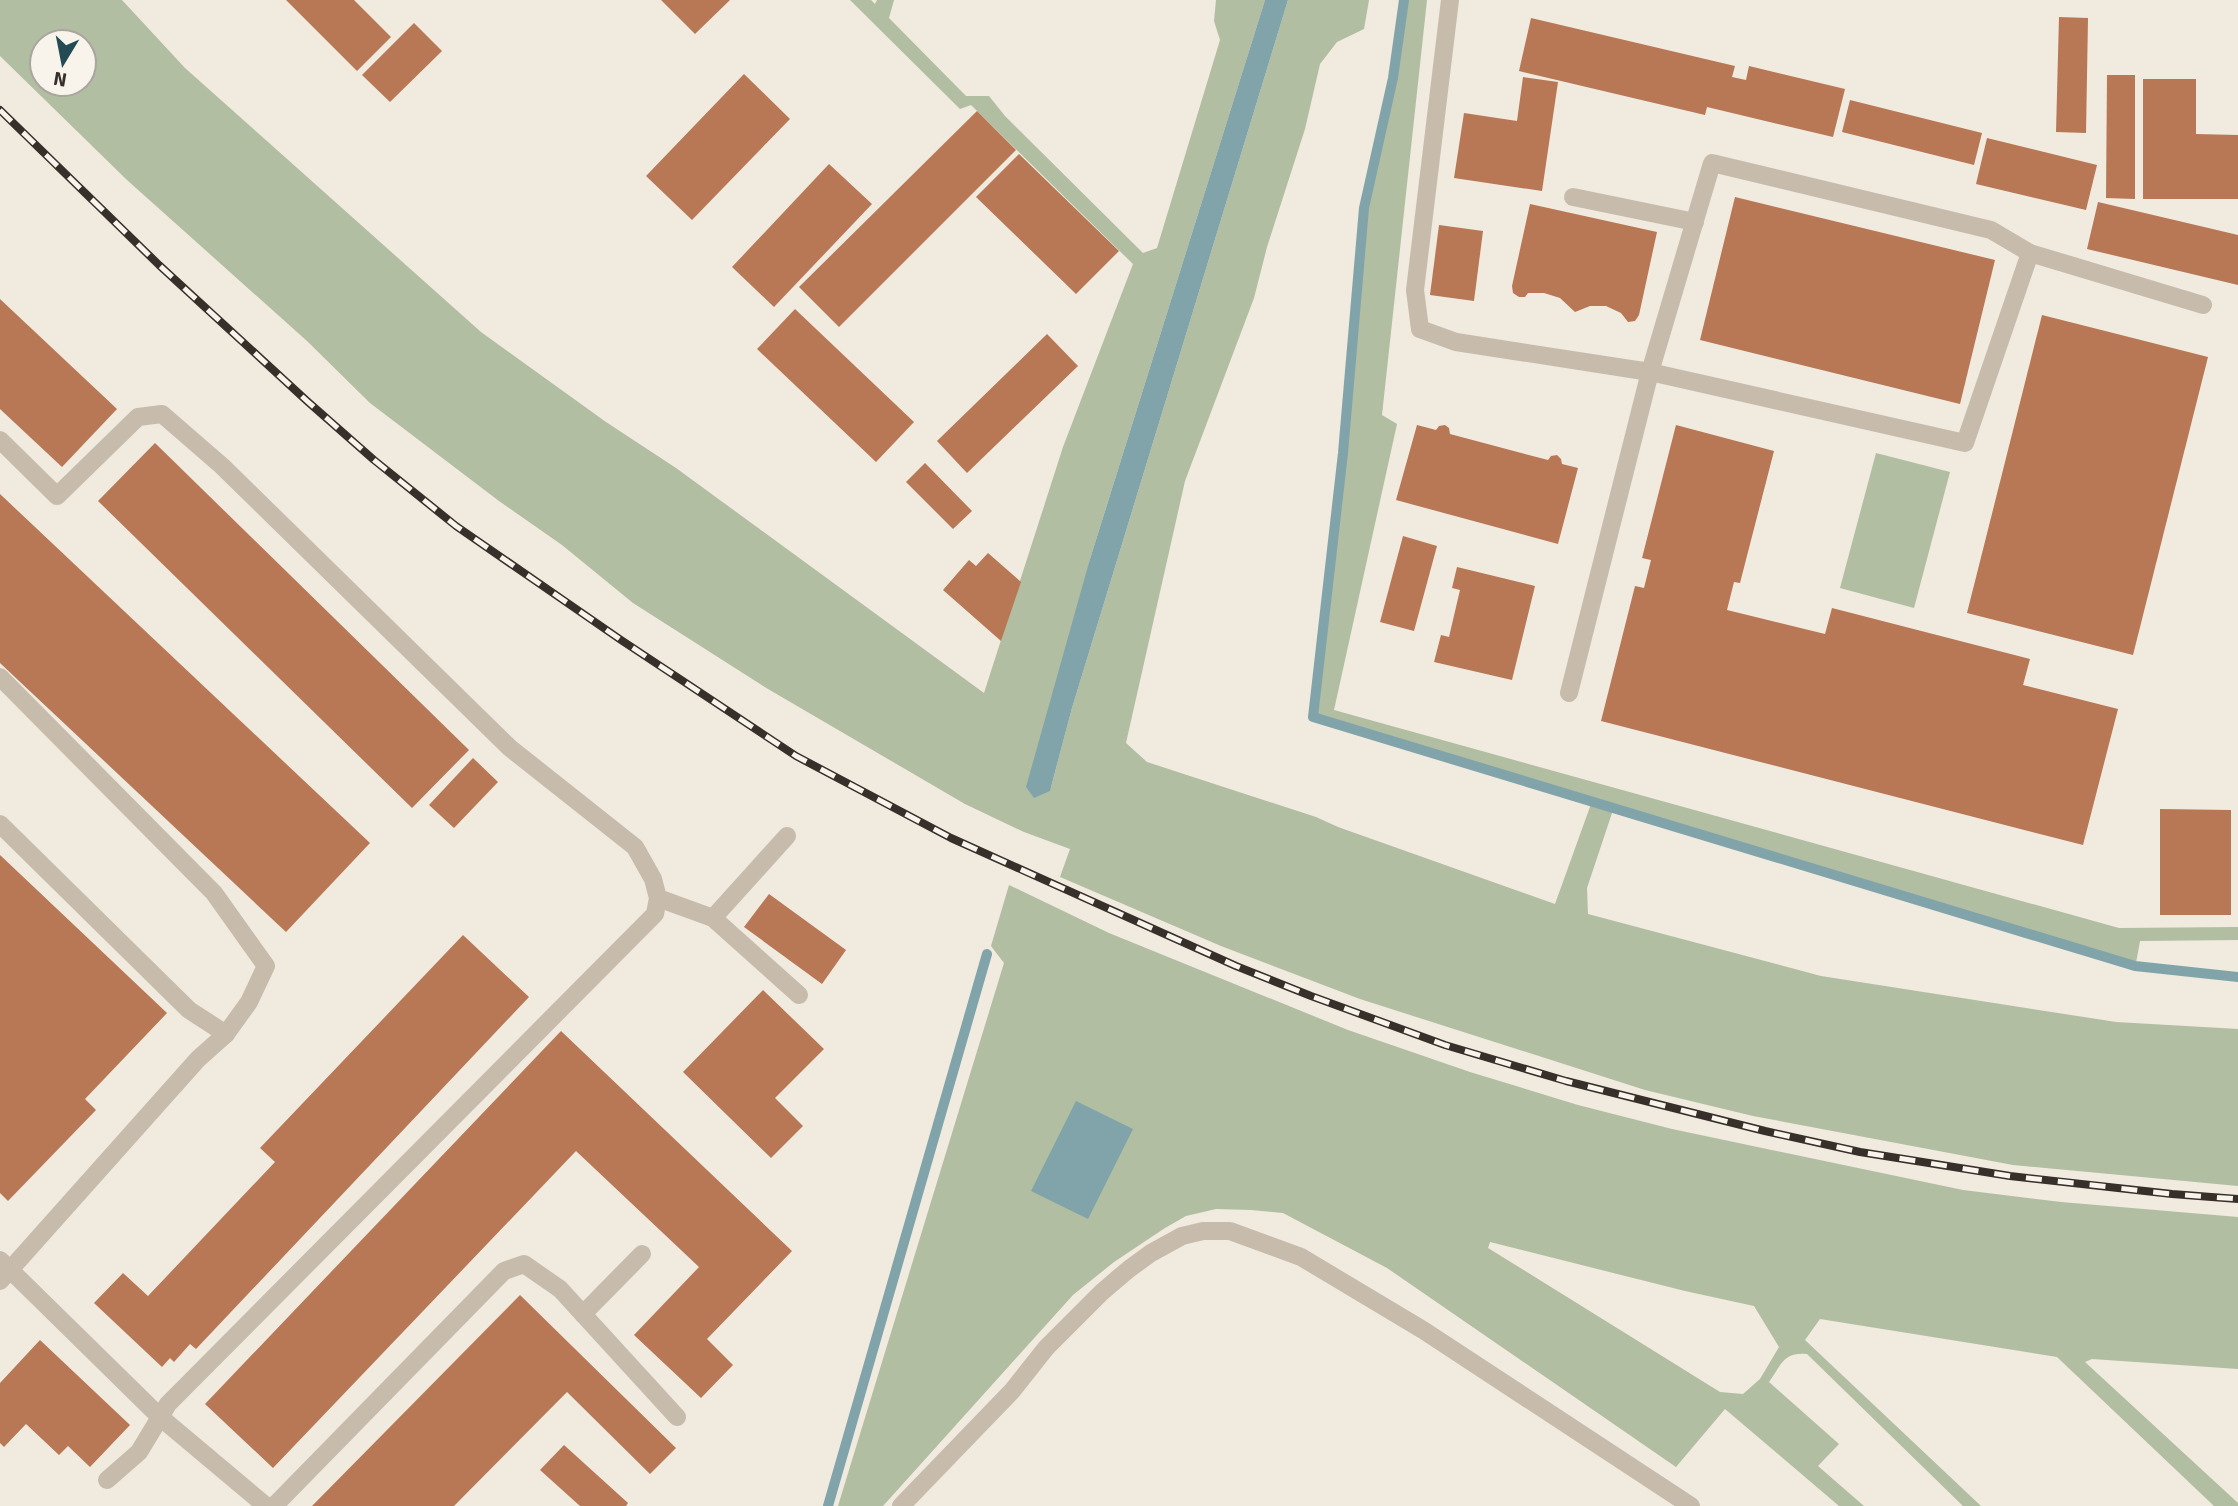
<svg xmlns="http://www.w3.org/2000/svg" width="2238" height="1506" viewBox="0 0 2238 1506" font-family="Signika,sans-serif">
	<rect width="100%" height="100%" fill="#f0eadf"/>
	<g fill="#b1bea1" fill-rule="evenodd">
		<path d="M0,0H122L185,68L481,332L606,422L676,468L984,693L1063,447L1133,264L971,105L960,109L850,0H871L875,4L877,0H894L889,18L966,96H989L1005,116L1143,253L1157,248L1220,40L1214,21L1216,0H1265L1090,559L1050,791L1072,708L1288,0H1369L1364,29L1337,42L1320,64L1305,129L1267,247L1254,298L1185,481L1126,743L1147,762L1316,817L1338,827L1555,904L1591,804L1613,810L1587,888L1588,914L1821,976L2116,1022L2238,1029V1186L2013,1165L1753,1116L1645,1090L1360,999L1221,946L1060,877L1070,849L1024,832L965,804L768,689L633,603L562,545L499,501L370,403L307,341L127,180L0,56ZM42,42H84V84H42Z"/>
		<polygon points="1407,0 1427,0 1382,415 1397,424 1334,710 2119,928 2238,927 2238,940 2140,941 2136,963 1316,715 1345,453 1367,208 1396,78"/>
		<polygon points="1876,453 1950,472 1914,608 1840,588"/>
		<path d="M1009,885L1109,933L1348,1030L1470,1072L1578,1105L1672,1129L1963,1190L2061,1202L2238,1217V1369L2092,1359L2085,1362L2238,1503V1506H2214L2057,1357L1820,1319L1805,1340L1981,1506H1963L1807,1354C1783,1352 1782,1364 1769,1382L1839,1444L1818,1466L1864,1506H1839L1725,1409L1676,1467L1387,1268L1283,1213L1251,1210L1216,1209L1186,1216L1165,1228L1114,1262L1073,1295L883,1506H838L1004,963L991,946ZM1490,1242L1685,1291L1754,1306L1779,1347L1760,1379L1743,1394L1720,1392L1488,1248Z"/>
	</g>
	<g fill="#81a4aa">
		<polygon points="1265,0 1288,0 1072,708 1050,791 1034,798 1026,787 1090,559"/>
		<polygon points="1076,1101 1133,1129 1088,1219 1031,1191"/>
	</g>
	<g fill="none" stroke-linecap="round" stroke-linejoin="round">
		<g stroke="#81a4aa" stroke-width="10">
			<polyline points="1404,0 1393,78 1364,208 1343,453 1313,717 2135,966 2238,977"/>
			<polyline points="828,1506 987,954"/>
		</g>
	</g>
	<g fill="#b87755">
		<polygon points="286,0 354,0 391,37 357,71"/>
		<polygon points="661,0 730,0 695,34"/>
		<polygon points="2059,17 2088,18 2086,133 2056,132"/>
		<polygon points="1531,18 1735,66 1732,77 1746,80 1749,66 1845,89 1833,137 1707,107 1705,115 1519,71"/>
		<polygon points="414,23 442,51 390,102 362,75"/>
		<polygon points="744,74 790,119 692,220 646,176"/>
		<polygon points="2107,75 2135,75 2135,199 2106,198"/>
		<polygon points="1523,77 1558,82 1542,191 1454,178 1464,113 1517,121"/>
		<polygon points="2143,79 2196,79 2196,134 2238,135 2238,199 2143,199"/>
		<polygon points="1850,100 1982,133 1974,165 1842,132"/>
		<polygon points="977,111 1016,150 839,327 799,287"/>
		<polygon points="1987,138 2097,165 2086,210 1976,184"/>
		<polygon points="1019,154 1119,251 1076,294 976,197"/>
		<polygon points="829,164 872,204 774,307 732,267"/>
		<polygon points="1735,197 1995,260 1960,404 1700,340"/>
		<polygon points="2098,202 2238,235 2238,285 2087,249"/>
		<polygon points="1530,204 1657,232 1639,315 1635,321 1628,322 1621,313 1606,306 1590,306 1575,312 1560,298 1544,293 1528,293 1525,297 1519,297 1513,293 1512,286"/>
		<polygon points="1439,225 1483,231 1474,301 1430,295"/>
		<polygon points="0,299 117,409 62,467 0,409"/>
		<polygon points="795,309 914,422 876,462 757,349"/>
		<polygon points="2042,315 2208,357 2133,655 1967,613"/>
		<polygon points="1047,334 1078,366 967,473 937,441"/>
		<polygon points="1417,425 1436,430 1439,426 1445,425 1449,428 1450,434 1548,460 1551,456 1557,455 1561,459 1562,464 1578,468 1558,544 1396,500"/>
		<polygon points="1676,425 1774,451 1740,583 1734,582 1727,610 1825,634 1832,608 2030,659 2023,685 2118,709 2083,845 1601,721 1635,586 1644,588 1651,560 1642,558"/>
		<polygon points="155,443 469,750 412,808 98,501"/>
		<polygon points="925,463 972,511 953,529 906,482"/>
		<polygon points="0,494 370,843 286,932 0,663"/>
		<polygon points="1403,536 1437,546 1414,631 1380,622"/>
		<polygon points="988,553 1021,582 1001,641 943,590 969,560 976,566"/>
		<polygon points="1457,567 1535,586 1512,680 1434,662 1441,635 1449,637 1460,590 1452,588"/>
		<polygon points="473,758 498,782 454,828 429,805"/>
		<polygon points="2160,809 2231,810 2231,915 2160,915"/>
		<polygon points="0,855 167,1013 85,1099 96,1110 8,1201 0,1193"/>
		<polygon points="769,894 846,950 822,984 744,927"/>
		<polygon points="463,935 529,997 196,1349 190,1344 174,1362 170,1358 162,1367 94,1303 123,1273 148,1296 275,1162 260,1148"/>
		<polygon points="763,990 824,1049 775,1098 803,1126 771,1158 683,1072"/>
		<polygon points="561,1031 792,1251 707,1339 733,1365 701,1398 634,1335 699,1267 576,1151 273,1468 205,1404"/>
		<polygon points="520,1295 676,1448 650,1474 567,1392 454,1506 312,1506"/>
		<polygon points="40,1340 130,1425 90,1467 68,1446 59,1455 26,1424 4,1447 0,1443 0,1383"/>
		<polygon points="564,1445 628,1503 626,1506 580,1506 540,1470"/>
	</g>
	<g fill="none" stroke-linecap="round" stroke-linejoin="round">
		<g stroke="#c7bbac" stroke-width="18">
			<polyline points="1450,0 1415,290 1420,329 1456,342 1650,372 1965,443 2030,253 2203,305"/>
			<polyline points="1573,197 1695,222"/>
			<polyline points="0,440 57,496 138,417 162,414 222,466 510,748 635,847 653,879 658,898 655,914 168,1404 139,1452 107,1480"/>
			<polyline points="0,677 214,893 266,966 249,1002 226,1034"/>
			<polyline points="1569,693 1650,372 1712,163 1991,230 2030,253"/>
			<polyline points="0,824 189,1010 226,1034 198,1059 0,1281"/>
			<polyline points="658,898 713,918 799,995"/>
			<polyline points="713,918 787,836"/>
			<polyline points="0,1260 160,1417 266,1506"/>
			<polyline points="583,1314 642,1254"/>
			<polyline points="274,1506 504,1271 524,1264 560,1289 677,1417"/>
			<polyline points="901,1506 1012,1391 1046,1348 1102,1292 1129,1269 1151,1253 1182,1236 1203,1231 1230,1231 1301,1257 1423,1330 1691,1506"/>
		</g>
		<g stroke="#362f2a" stroke-width="8">
			<polyline id="rail" points="0,110 159,265 307,401 374,460 456,526 621,640 796,756 951,838 1236,966 1311,996 1445,1045 1566,1081 1765,1131 1860,1152 2010,1176 2172,1194 2238,1199"/>
		</g>
		<use href="#rail" stroke="#f8f3eb" stroke-width="5" stroke-dasharray="16" stroke-linecap="butt"/>
	</g>
	<g transform="translate(63 63) rotate(190)"><circle r="33" fill="#f8f3eb" stroke="#aaa59e" stroke-width="2"/>
	<path d="M0-5L12 26L0 18L-12 26Z" fill="#244b53"/>
	<text y="-10" font-size="19" font-weight="bold" text-anchor="middle" fill="#362f2a">N</text>
	</g>
</svg>
